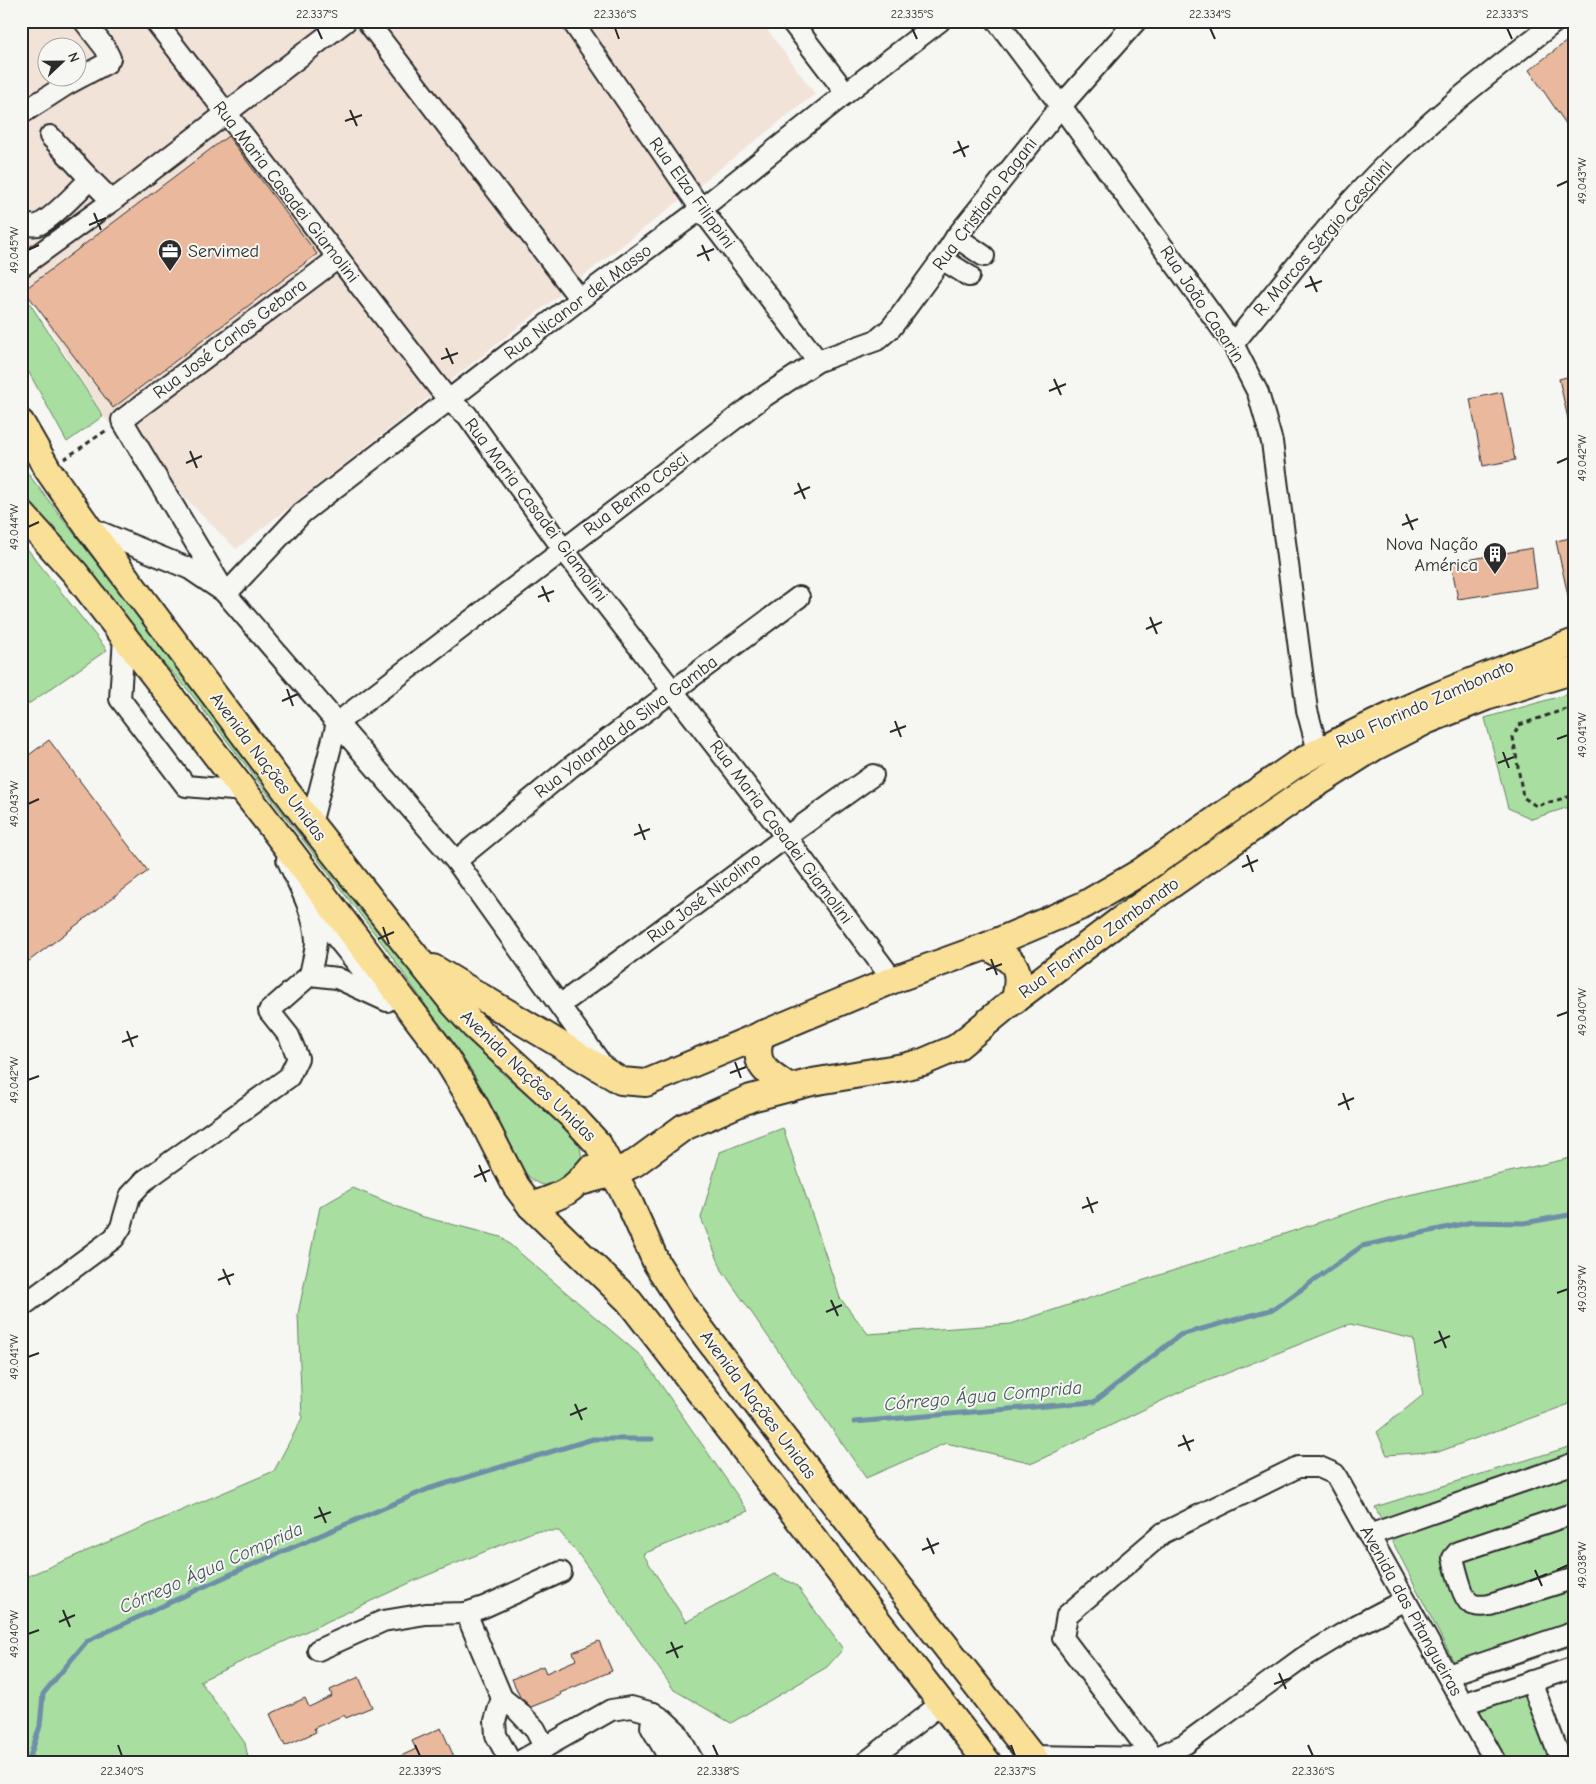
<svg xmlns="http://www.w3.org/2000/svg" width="1596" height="1784" viewBox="0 0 1596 1784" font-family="'Comic Neue',sans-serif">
	<rect width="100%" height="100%" fill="#f6f6f2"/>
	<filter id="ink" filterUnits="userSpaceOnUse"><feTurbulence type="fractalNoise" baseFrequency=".02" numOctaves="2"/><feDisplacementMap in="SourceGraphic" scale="10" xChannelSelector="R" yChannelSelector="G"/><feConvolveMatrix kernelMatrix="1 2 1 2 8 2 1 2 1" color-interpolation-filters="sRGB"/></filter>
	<g filter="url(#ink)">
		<path fill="#f2e3d8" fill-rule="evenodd" d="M21,21H761L815,94L236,549L103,416L32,299L21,286ZM48,48H78V78H48Z"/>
		<g fill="#a8dea0" stroke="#6a8466">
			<polygon points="21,290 103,416 67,442 21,358"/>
			<path d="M21,461L29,475L439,1007L469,1040L504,1075L562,1123L579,1140L582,1159L579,1170C556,1184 548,1195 525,1173L489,1101L472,1071L385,947L188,690L108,601L83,565L43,516L21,496Z"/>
			<polygon points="21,541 107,650 21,709"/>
			<polygon points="1575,692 1575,805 1532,819 1508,808 1485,718"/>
			<polygon points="783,1128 840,1298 868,1334 1011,1324 1387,1200 1575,1157 1575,1402 1441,1451 1387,1455 1377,1432 1423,1395 1413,1339 1350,1324 1180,1392 1033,1463 946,1443 866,1478 722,1270 701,1218 720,1152"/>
			<polygon points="353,1188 420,1216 501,1237 641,1356 748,1511 643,1554 686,1622 774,1574 797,1586 843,1649 827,1667 731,1723 674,1690 579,1555 559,1531 535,1531 418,1579 200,1681 245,1743 249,1763 21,1763 21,1579 274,1471 302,1418 298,1314 320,1207"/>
			<polygon points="1575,1445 1575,1645 1464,1682 1375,1507"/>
			<polygon points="1534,1688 1560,1763 1502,1763 1472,1709"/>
		</g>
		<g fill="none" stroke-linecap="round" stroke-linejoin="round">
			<g stroke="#6e8fa7" stroke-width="5">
				<polyline points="854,1422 1094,1402 1180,1335 1274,1309 1362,1246 1472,1222 1524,1223 1575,1214"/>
				<polyline points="28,1763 40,1726 43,1694 87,1641 242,1569 428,1489 593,1439 652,1439"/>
			</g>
		</g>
		<g fill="#eab89c" stroke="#2b2b2b">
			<polygon points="1575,35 1575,137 1529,70"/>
			<polygon points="228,136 317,254 113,408 24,290"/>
			<polygon points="1575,375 1575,422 1569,423 1559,379"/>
			<polygon points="1502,392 1515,460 1483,466 1470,399"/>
			<polygon points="1575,537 1575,599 1569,600 1556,541"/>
			<polygon points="1532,548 1537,587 1458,599 1451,563"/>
			<polygon points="49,740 148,871 21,967 21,761"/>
			<polygon points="599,1641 612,1671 560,1693 561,1695 531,1707 520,1697 512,1679 543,1666 546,1673 576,1660 573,1652"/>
			<polygon points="359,1677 372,1707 346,1718 344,1715 314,1728 316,1732 285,1746 270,1714 305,1698 309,1707 332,1696 330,1690"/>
			<polygon points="441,1728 455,1759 447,1763 386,1763 416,1749 412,1741"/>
		</g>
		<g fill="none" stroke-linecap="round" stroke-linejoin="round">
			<g stroke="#2b2b2b" stroke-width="24">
				<g id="minor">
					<polyline points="155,21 449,401 467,415 563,549 786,837 893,980"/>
					<polyline points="367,21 580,299"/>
					<polyline points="572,21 701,209 818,361"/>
					<polyline points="791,21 846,93"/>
					<polyline points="997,21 1061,106 1233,344 1258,393 1272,442 1307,710 1318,751"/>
					<polyline points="21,114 66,85 107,63 110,58 105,48 84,21"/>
					<polyline points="50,136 90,179"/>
					<path d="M21,222C27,225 34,227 40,224C55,216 78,191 90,179L112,201"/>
					<polyline points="956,237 984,256"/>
					<polyline points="338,258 122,420 226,594 456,861 605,1069"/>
					<polyline points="942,259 969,276"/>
					<polyline points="21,267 112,201 346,21"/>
					<path d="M1233,344C1284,282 1333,216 1390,160C1442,109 1500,66 1556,21"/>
					<polyline points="88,527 190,569 221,590"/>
					<polyline points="226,594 302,513 580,299 701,209 846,93 940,21"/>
					<polyline points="124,637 120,699 186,786 244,791"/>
					<polyline points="311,824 337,723 762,398 818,361 877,340 891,328 904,311 942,259 956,237 1061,106 1136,21"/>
					<path d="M287,859C298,884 314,911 316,940C316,951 312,964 310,975L337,978L387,1001"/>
					<polyline points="456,861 572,766 799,597"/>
					<polyline points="311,906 384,997"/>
					<polyline points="560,1005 786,837 873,775"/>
					<polyline points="21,1307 114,1238 121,1227 130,1196 144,1181 289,1077 298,1058 289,1036 269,1011 310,975"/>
					<path d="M1575,1513L1458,1552L1453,1558C1456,1569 1462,1597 1470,1603C1476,1607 1484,1606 1490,1605L1575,1578"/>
					<polyline points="1369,1535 1575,1463"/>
					<polyline points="466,1613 502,1698 517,1710 535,1729 545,1748"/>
					<polyline points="318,1650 383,1621 426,1614 466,1613 484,1607 561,1572"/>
					<polyline points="1448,1675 1575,1632"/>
					<polyline points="1531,1681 1562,1763"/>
					<polyline points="502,1698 495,1721 496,1735 511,1763"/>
					<polyline points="1463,1704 1575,1667"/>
					<polyline points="653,1713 651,1727 672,1763"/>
					<polyline points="1031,1756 1155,1758 1185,1744 1304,1657 1357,1625 1405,1600"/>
					<polyline points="517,1763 611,1710 631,1707 653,1713 664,1720 676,1731 694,1763"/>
					<polyline points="865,1763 942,1703"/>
					<polyline points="1158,1763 1063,1638 1067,1615 1163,1533 1298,1467 1319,1467 1335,1474 1496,1763"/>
				</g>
			</g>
			<g stroke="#2b2b2b" stroke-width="30">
				<g id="major">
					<polyline points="21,423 48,470 88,527 311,824 417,958 454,1004 474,1026 575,1119 598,1144 629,1202 657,1264 688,1312 762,1411 1037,1763"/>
					<polyline points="21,513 75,573 271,826 441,1050 474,1104 516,1186 531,1206 629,1301 988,1763"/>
					<path d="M987,946C1016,962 1022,966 1015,1000"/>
					<path d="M433,968L621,1081L646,1083L893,980L987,946L1084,905L1139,873L1295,765C1383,714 1479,678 1575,642"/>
					<path d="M762,1034C750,1064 767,1073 790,1088"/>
					<polyline points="580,1182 614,1173 635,1163 684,1127 751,1098 812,1082 903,1067 923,1062 956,1048 1008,1005 1119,921 1307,790 1373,748 1428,720 1486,697 1575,670"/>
					<path d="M531,1206C560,1196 570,1194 590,1169"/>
				</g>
			</g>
			<g stroke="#2b2b2b" stroke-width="3" stroke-dasharray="5 4" stroke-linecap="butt">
				<polyline points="64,459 107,430"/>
				<polyline points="1575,706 1519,725 1513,737 1523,797 1536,806 1575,795"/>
			</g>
			<use href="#minor" stroke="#f6f6f2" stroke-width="20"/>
			<use href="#major" stroke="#fadf96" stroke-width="26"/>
		</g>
	</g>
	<path fill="none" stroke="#2b2b2b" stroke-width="2" d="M317,28L322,39M615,28L619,39M912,28L917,39M1210,28L1215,39M1507,28L1512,39M350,110L357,126M345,121L362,115M958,141L965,157M953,153L969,146M1557,186L1568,181M94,213L101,230M89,225L106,218M702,245L709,261M28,250L39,245M697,256L714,249M1310,276L1317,292M1305,287L1322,281M446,348L453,364M441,359L458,353M1054,379L1061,395M1049,391L1066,384M190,451L197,468M186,463L202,456M1557,463L1568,458M798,483L805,499M794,494L810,487M1406,514L1413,530M1402,525L1418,519M28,527L39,522M542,586L549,602M538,597L554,591M1150,617L1157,634M1146,629L1162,622M287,689L293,706M282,701L298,694M895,721L901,737M890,732L906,726M1557,739L1568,735M1503,752L1509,768M1498,763L1514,757M28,804L39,799M639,824L645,840M634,835L650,829M1247,855L1253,872M1242,867L1258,860M383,927L389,944M378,939L394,932M991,959L997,975M986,970L1002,964M1557,1016L1568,1012M127,1031L133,1047M122,1042L138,1036M735,1062L741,1078M730,1073L746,1067M28,1080L39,1076M1343,1093L1349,1110M1338,1105L1354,1098M479,1165L486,1182M474,1177L490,1170M1087,1197L1093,1213M1082,1208L1098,1202M223,1269L230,1285M218,1280L234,1274M1557,1293L1568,1289M831,1300L838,1316M826,1312L842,1305M1439,1331L1446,1348M1434,1343L1450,1336M28,1357L39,1353M575,1404L582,1420M570,1415L587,1408M1183,1435L1190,1451M1178,1446L1194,1440M319,1507L326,1523M314,1518L331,1512M927,1538L934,1554M922,1550L939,1543M1535,1570L1542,1586M1557,1570L1568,1565M1530,1581L1547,1574M63,1610L70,1627M59,1622L75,1615M28,1634L39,1630M671,1642L678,1658M666,1653L683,1646M1279,1673L1286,1689M1274,1684L1291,1678M118,1745L122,1756M415,1745L420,1756M713,1745L718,1756M1011,1745L1015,1756M1308,1745L1313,1756"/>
	<defs>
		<g id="office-pin" transform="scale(1.25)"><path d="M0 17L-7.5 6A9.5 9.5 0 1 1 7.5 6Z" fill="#2b2b2b" stroke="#f6f6f2"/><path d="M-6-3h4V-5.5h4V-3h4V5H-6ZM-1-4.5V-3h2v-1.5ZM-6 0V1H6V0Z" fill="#fff"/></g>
		<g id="building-pin" transform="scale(1.25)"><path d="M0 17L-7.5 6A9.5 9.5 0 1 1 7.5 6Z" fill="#2b2b2b" stroke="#f6f6f2"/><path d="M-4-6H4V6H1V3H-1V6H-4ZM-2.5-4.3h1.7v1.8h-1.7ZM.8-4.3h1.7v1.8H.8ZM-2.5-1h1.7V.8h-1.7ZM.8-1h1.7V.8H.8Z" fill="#fff"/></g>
	</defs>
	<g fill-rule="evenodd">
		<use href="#office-pin" x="170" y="251"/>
		<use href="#building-pin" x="1495" y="554"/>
	</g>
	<g text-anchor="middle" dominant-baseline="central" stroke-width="4" stroke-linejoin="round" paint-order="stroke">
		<g font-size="18" fill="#2b2b2b" stroke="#f6f6f2">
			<text transform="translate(286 192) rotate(52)">Rua Maria Casadei Giamolini</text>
			<text transform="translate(692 193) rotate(54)">Rua Elza Filippini</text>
			<text transform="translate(985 204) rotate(-53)">Rua Cristiano Pagani</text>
			<text transform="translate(1323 238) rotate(-49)">R. Marcos Sérgio Ceschini</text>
			<text transform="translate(578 302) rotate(-37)">Rua Nicanor del Masso</text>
			<text transform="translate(1202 304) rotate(56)">Rua João Casarin</text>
			<text transform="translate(230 339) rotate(-37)">Rua José Carlos Gebara</text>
			<text transform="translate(636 494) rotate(-37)">Rua Bento Cosci</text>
			<text transform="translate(536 510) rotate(53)">Rua Maria Casadei Giamolini</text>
			<text transform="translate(1425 704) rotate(-24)">Rua Florindo Zambonato</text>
			<text transform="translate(626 727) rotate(-37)">Rua Yolanda da Silva Gamba</text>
			<text transform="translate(268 767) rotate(53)">Avenida Nações Unidas</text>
			<text transform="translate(781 832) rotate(53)">Rua Maria Casadei Giamolini</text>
			<text transform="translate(704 898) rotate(-37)">Rua José Nicolino</text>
			<text transform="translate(1099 938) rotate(-36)">Rua Florindo Zambonato</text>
			<text transform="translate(528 1076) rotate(44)">Avenida Nações Unidas</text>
			<text transform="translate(758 1405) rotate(53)">Avenida Nações Unidas</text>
			<text transform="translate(1411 1611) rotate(61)">Avenida das Pitangueiras</text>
		</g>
		<g font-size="18" fill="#2b2b2b" stroke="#f6f6f2" text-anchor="start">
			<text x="188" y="251">Servimed</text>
			<text x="1478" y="544" text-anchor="end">Nova Nação<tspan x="1478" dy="21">América</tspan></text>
		</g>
		<g font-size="19" font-style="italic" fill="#47555f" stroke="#f6f6f2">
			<text transform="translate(983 1396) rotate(-5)">Córrego Água Comprida</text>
			<text transform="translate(211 1568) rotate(-24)">Córrego Água Comprida</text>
		</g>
	</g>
	<rect width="1596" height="1784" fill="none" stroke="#f6f6f2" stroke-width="55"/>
	<g transform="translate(62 62) rotate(68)"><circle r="24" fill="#f6f6f2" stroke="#a5a5a2"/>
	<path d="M0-4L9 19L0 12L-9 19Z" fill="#2b2b2b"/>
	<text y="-8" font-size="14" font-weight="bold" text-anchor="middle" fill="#2b2b2b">N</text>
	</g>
	<rect x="28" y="28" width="1540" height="1728" fill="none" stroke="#2b2b2b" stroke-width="2"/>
	<g font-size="12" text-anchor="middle" fill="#2b2b2b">
		<text x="317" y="18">22.337°S</text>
		<text x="615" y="18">22.336°S</text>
		<text x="912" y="18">22.335°S</text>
		<text x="1210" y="18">22.334°S</text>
		<text x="1507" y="18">22.333°S</text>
		<text transform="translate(1582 181) rotate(-90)" y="4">49.043°W</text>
		<text transform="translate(14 250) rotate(-90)" y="4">49.045°W</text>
		<text transform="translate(1582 458) rotate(-90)" y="4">49.042°W</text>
		<text transform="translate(14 527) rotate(-90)" y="4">49.044°W</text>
		<text transform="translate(1582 735) rotate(-90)" y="4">49.041°W</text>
		<text transform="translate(14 804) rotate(-90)" y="4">49.043°W</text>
		<text transform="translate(1582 1012) rotate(-90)" y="4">49.040°W</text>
		<text transform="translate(14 1080) rotate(-90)" y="4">49.042°W</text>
		<text transform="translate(1582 1289) rotate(-90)" y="4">49.039°W</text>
		<text transform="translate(14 1357) rotate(-90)" y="4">49.041°W</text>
		<text transform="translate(1582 1565) rotate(-90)" y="4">49.038°W</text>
		<text transform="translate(14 1634) rotate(-90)" y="4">49.040°W</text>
		<text x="122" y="1775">22.340°S</text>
		<text x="420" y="1775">22.339°S</text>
		<text x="718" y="1775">22.338°S</text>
		<text x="1015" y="1775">22.337°S</text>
		<text x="1313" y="1775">22.336°S</text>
	</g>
</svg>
